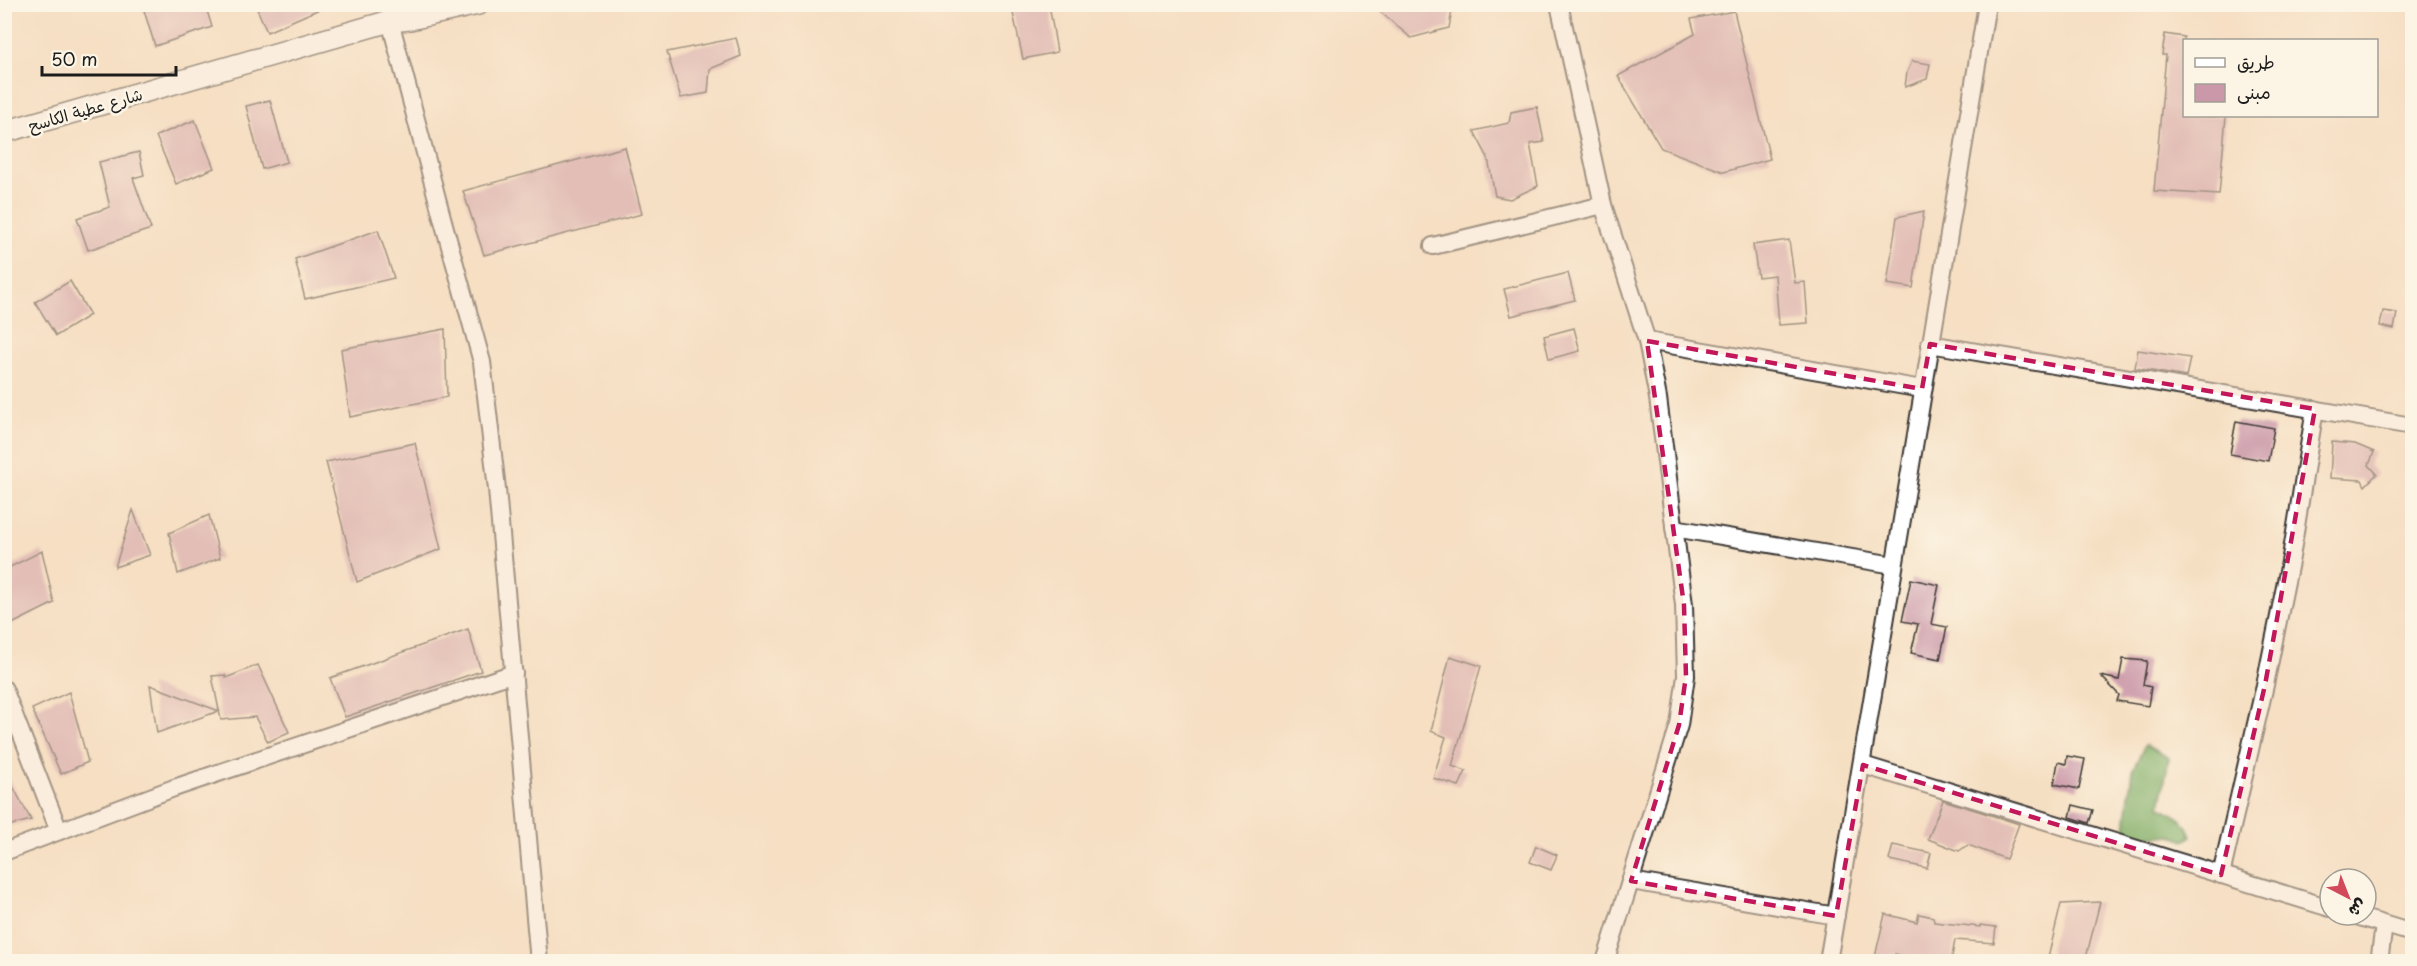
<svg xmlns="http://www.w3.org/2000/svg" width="2417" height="966" viewBox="0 0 2417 966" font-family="'Playpen Sans','Playpen Sans Arabic',sans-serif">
	<rect width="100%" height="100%" fill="#fcf5e5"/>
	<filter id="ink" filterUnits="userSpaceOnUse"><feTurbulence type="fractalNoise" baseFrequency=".0167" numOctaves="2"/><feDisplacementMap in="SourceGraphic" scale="12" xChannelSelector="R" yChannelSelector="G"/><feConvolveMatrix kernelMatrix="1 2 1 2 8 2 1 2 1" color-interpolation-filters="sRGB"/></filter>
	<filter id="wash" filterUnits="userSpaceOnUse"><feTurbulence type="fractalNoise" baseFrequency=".008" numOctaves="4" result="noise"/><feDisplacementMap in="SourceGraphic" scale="24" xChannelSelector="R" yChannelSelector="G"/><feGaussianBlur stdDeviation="1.35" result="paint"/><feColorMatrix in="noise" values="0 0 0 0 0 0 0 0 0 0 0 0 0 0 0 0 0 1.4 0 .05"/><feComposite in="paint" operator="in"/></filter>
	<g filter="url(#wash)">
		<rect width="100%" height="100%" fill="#f5dfc2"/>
		<polygon fill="#82ad66" stroke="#4f6441" stroke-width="1.5" points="2145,745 2169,758 2160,806 2178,817 2188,827 2192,836 2184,841 2172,835 2147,837 2125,829 2132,771"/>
		<g id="blocks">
			<g fill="#cb98a9">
				<polygon points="142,4 205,4 212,27 155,46"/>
				<polygon points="255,4 331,4 267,32"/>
				<polygon points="1011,4 1049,4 1057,52 1023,59"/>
				<polygon points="1371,4 1453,4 1449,28 1411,38"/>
				<polygon points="1734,11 1770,159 1724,172 1661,148 1618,76 1695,34 1691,19"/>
				<polygon points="2165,34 2184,37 2184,116 2226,116 2219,195 2154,191 2166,55 2162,55"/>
				<polygon points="736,38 741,56 710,69 708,93 681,98 667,52"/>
				<polygon points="1912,61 1930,64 1927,79 1905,87 1907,72"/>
				<polygon points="270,100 287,162 262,169 246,106"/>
				<polygon points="1537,107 1544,142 1530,144 1538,186 1510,199 1495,196 1488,158 1474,131 1509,123 1511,112"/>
				<polygon points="195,120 214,168 176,184 156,136"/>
				<polygon points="625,147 642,214 484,255 463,191"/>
				<polygon points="139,152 144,175 133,178 151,229 88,250 77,218 110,207 99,162"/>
				<polygon points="1924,211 1913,288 1887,284 1897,217"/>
				<polygon points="378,230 394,278 305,299 295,259"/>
				<polygon points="1789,240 1795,283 1805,282 1808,323 1779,325 1775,275 1758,277 1753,245"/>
				<polygon points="1568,273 1575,300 1511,316 1504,289"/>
				<polygon points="70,281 90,315 56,336 35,302"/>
				<polygon points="2383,311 2397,313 2394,329 2380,326"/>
				<polygon points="1574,328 1580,351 1549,359 1544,336"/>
				<polygon points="445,329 447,397 350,417 341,349"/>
				<polygon points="2138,350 2190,358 2186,377 2135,368"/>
				<polygon points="2236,421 2274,428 2268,461 2230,454"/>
				<polygon points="2332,442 2355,444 2374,452 2369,465 2377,474 2365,486 2362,480 2330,478"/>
				<polygon points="415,443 441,549 357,582 326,462"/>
				<polygon points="133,510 150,555 115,567"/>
				<polygon points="209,515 220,558 178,574 169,533"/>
				<polygon points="42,551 54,603 4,628 4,570"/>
				<polygon points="1911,579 1939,585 1931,624 1947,627 1940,659 1911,653 1918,624 1902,621"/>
				<polygon points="468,629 481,671 345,717 330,678"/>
				<polygon points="1450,656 1481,666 1452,766 1466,771 1459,786 1433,778 1446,737 1431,731"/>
				<polygon points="2123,659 2147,661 2143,685 2151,687 2148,706 2117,701 2119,695 2101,676 2119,680"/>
				<polygon points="258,665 289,732 268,742 255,717 221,720 212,676 225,675 226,678"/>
				<polygon points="150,685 219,711 157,733"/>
				<polygon points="69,692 88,762 61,774 32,709"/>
				<polygon points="2067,756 2085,759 2079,789 2054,784 2058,762 2066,764"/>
				<polygon points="4,770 31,820 4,827"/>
				<polygon points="1943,800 2019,824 2006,859 1968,845 1959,851 1928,839"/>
				<polygon points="2073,805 2093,810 2089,823 2070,817"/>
				<polygon points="1893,845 1931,853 1927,868 1889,860"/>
				<polygon points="1536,846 1557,855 1551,870 1530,862"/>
				<polygon points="2100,902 2085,962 2061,962 2048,958 2061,904"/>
				<polygon points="1885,914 1917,922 1919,914 1933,917 1934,922 1980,927 1980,925 1996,927 1994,943 1955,940 1951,962 1926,962 1895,954 1893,961 1875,957"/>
			</g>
		</g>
	</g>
	<g filter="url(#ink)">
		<use href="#blocks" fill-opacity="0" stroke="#3d3935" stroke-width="1.5"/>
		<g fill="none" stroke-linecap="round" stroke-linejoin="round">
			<g stroke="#3d3935" stroke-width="20">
				<g id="minor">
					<polyline points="390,21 443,221 482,362 497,489 539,962"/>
					<polyline points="1603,205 1647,341 1658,398 1684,605 1686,676 1679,725 1605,962"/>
					<polyline points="1433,246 1603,205 1559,4"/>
					<polyline points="1647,341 1922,389"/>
					<polyline points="1930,344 2412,426"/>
					<polyline points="1674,528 1894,565"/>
					<polyline points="4,689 59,831"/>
					<polyline points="1863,765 2330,908"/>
					<polyline points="4,852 174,788 514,673"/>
					<polyline points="2221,875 2265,685 2291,557 2315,409"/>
					<polyline points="1631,881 1836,916"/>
					<polyline points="2353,915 2412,933"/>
					<path d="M1828,962C1883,643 1933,323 1987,4"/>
					<polyline points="2379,962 2384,925"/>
				</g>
			</g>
			<g stroke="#3d3935" stroke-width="24">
				<polyline id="tertiary" points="4,132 390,21 410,19 478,4"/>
			</g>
			<use href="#minor" stroke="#fff" stroke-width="16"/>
			<use href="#tertiary" stroke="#fff" stroke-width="21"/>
		</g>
	</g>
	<path d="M0 0H2417V966H0ZM1647,341L1922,389L1930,344L2315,409L2265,685L2221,875L1863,765L1836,916L1631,881L1679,725L1686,676L1684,605Z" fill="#f5dfc2" fill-opacity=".55" fill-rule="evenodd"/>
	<path fill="none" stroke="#c2185b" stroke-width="4.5" stroke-dasharray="12 8" stroke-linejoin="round" d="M1647,341L1922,389L1930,344L2315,409L2265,685L2221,875L1863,765L1836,916L1631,881L1679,725L1686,676L1684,605Z"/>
	<g text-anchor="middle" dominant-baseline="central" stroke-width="5" stroke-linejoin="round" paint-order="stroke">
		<g font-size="16" fill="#1c1c1c" stroke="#fcf5e5">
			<text transform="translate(85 109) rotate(-16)">شارع عطية الكاسح</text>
		</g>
	</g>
	<rect width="2417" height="966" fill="none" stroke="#fcf5e5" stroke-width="24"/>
	<rect x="2183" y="39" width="195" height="78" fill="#fcf5e5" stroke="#a29e95" stroke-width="1.5"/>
	<rect x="2195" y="58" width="30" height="9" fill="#ffffff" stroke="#a29e95" stroke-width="1.5"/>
	<text x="2237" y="69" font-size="18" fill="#1c1c1c">طريق</text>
	<rect x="2195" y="84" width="30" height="18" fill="#cb98a9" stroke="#a29e95" stroke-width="1.5"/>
	<text x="2237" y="99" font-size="18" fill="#1c1c1c">مبنى</text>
	<g transform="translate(2348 897) rotate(138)"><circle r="28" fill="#fcf5e5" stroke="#a29e95" stroke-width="1.5"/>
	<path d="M0-4.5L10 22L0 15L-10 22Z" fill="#d1495b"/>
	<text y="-9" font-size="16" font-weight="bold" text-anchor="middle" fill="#1c1c1c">ش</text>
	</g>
	<path d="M42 66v9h134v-9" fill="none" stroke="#1c1c1c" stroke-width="3"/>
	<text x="51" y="66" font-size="18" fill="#1c1c1c" stroke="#fcf5e5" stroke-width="4.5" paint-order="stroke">50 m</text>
</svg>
